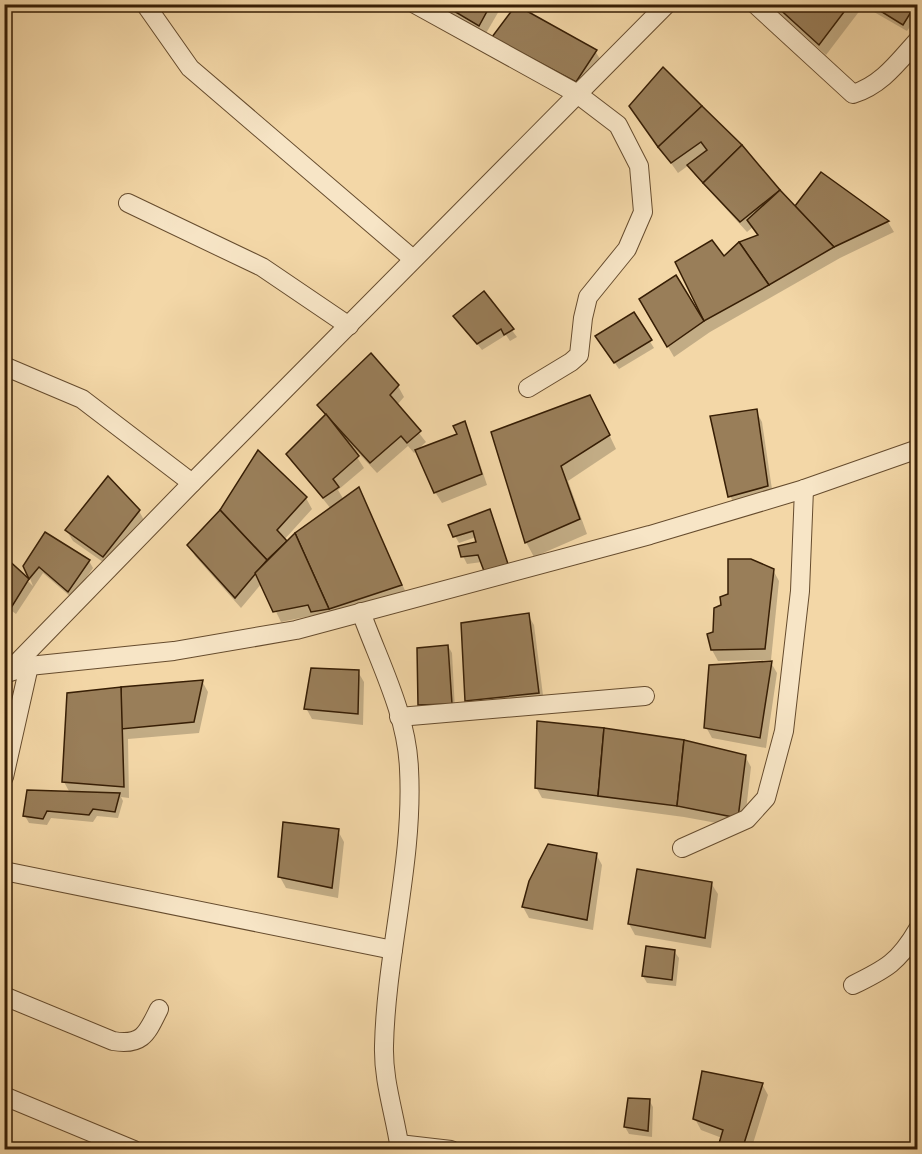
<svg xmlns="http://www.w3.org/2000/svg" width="922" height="1154" viewBox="0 0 922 1154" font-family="'IM FELL DW Pica',serif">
	<rect width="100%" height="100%" fill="#f3d7a7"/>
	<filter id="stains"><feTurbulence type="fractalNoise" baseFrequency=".00333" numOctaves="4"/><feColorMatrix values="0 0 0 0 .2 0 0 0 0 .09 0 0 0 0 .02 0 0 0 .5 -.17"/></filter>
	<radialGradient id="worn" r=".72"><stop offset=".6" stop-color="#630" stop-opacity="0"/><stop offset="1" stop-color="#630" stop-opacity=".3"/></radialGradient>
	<g fill="#0003" fill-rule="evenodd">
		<polygon points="430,4 503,4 485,35"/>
		<polygon points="775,4 858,4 861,9 826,55 781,15"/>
		<polygon points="918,4 918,15 907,31 874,12 870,5"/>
		<polygon points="500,48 595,51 602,62 582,92"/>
		<polygon points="630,106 741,146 795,208 821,174 888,222 894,232 840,258 710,332 674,357 641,300 703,320 724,259 759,236 753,227 747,232 696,176 689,165 678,173"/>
		<polygon points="484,293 517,337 510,341 506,335 482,350 455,316"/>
		<polygon points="633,314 654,348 619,369 601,343"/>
		<path d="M398,386L404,397L397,405L426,442L414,453L408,446L377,473L353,447L351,448L364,468L338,490L344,500L358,489L409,599L319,622L315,615L281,622L262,583L241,608L195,556L189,545L306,498L312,509L284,540L287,544L331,509L288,455L326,416L319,405ZM273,552L276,555L258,571Z"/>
		<polygon points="598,411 616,449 568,481 587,534 534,557 526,542 493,433"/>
		<polygon points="756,411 762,422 773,496 736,507 730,496"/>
		<polygon points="464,423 470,434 487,485 442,503 435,492"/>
		<polygon points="108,478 139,511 145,522 110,567 73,541 67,531"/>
		<polygon points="489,511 493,518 510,571 482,562 467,564 463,556 478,543 476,537 459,543 455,536"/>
		<polygon points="4,558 33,586 25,566 89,561 93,568 72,598 43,573 16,614 4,605"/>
		<polygon points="773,570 779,581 771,660 718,661 712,650 723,606"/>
		<polygon points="528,615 534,625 544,703 472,711 466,700"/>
		<polygon points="448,646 452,653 455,710 424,711 420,705"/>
		<polygon points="770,661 777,673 766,748 712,738 706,727"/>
		<polygon points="358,672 364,682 363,725 312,719 306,708"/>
		<polygon points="202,681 208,692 199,733 128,739 129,798 121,797 123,801 118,818 97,816 93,822 51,818 47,825 29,823 25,816 70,793 64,782 68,695"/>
		<polygon points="745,756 751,767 744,828 684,817 542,798 536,787"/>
		<polygon points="338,831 344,842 338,898 286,888 280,877"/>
		<polygon points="596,854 602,865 593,930 529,918 523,907"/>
		<polygon points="711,883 718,894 711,948 635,935 629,924"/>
		<polygon points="674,951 679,958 676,986 647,983 643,976"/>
		<polygon points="762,1084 768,1095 751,1150 719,1150 722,1138 701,1130 695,1119"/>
		<polygon points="649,1100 653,1107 652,1137 629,1134 625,1127"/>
	</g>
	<g fill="#997e59" stroke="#371e05" stroke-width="1.5">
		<polygon points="442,4 491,4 479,26"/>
		<polygon points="774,4 850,4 819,45"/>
		<polygon points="869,4 916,4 903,25"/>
		<polygon points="516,5 597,50 576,82 492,37"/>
		<polygon points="663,67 702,106 658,147 629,106"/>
		<polygon points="702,106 742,145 703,183 687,165 707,150 701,142 671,163 658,147"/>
		<polygon points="742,145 780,190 740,222 703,183"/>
		<polygon points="821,172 889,221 834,247 795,206"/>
		<polygon points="780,190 834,247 769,285 739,242 758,235 747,220"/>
		<polygon points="712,240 724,256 739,242 769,285 704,321 675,262"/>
		<polygon points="676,275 704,321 667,347 639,299"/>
		<polygon points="484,291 514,329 504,335 501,329 477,344 453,316"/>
		<polygon points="634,312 652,340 614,363 595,336"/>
		<polygon points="371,353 399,385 390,395 421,431 407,443 401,436 370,463 317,405"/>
		<polygon points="590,395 610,435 561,466 580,519 525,543 491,432"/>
		<polygon points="757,409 768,486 728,497 710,416"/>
		<polygon points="326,414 359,456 333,479 339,487 323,498 286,454"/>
		<polygon points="465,421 482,474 434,493 415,450 457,434 453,426"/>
		<polygon points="258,450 307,497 277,530 287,541 267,560 220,510"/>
		<polygon points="108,476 140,510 103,557 65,530"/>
		<polygon points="359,487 402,585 329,609 295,533"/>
		<polygon points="918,499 918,563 914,500"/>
		<polygon points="490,509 508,564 484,571 478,555 461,557 458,546 476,542 473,531 453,537 448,525"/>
		<polygon points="220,510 267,560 235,598 187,545"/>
		<polygon points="45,532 90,560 68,592 39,567 29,579 23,566"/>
		<polygon points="295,533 329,609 311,612 308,605 273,612 255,573"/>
		<polygon points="4,556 29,579 11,608 4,603"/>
		<polygon points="728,559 751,559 774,569 765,649 711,650 707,634 713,632 714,608 721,605 720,597 728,594"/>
		<polygon points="529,613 539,693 465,701 461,623"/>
		<polygon points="448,645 452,704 418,705 417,648"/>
		<polygon points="772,661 760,738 704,728 709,665"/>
		<polygon points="311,668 359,670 358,714 304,709"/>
		<polygon points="203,680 194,722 121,729 121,687"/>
		<polygon points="121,687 124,787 62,782 67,693"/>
		<polygon points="537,721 604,728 598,796 535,788"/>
		<polygon points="604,728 684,740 677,806 598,796"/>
		<polygon points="684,740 746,755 738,818 677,806"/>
		<polygon points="27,790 120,793 115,812 93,809 89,815 47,811 43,819 23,816"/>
		<polygon points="283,822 339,829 332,888 278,877"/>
		<polygon points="548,844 597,853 587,920 522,907 529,881"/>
		<polygon points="637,869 712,882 705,938 628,924"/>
		<polygon points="646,946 675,950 672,980 642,976"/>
		<polygon points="702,1071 763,1083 742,1150 717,1150 723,1130 693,1119"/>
		<polygon points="628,1098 650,1099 648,1131 624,1127"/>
	</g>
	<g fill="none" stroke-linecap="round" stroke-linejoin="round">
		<g stroke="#664c2e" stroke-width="20">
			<g id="minor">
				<polyline points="145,4 190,68 413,259"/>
				<polyline points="415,4 576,93 618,125 639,166 643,212 627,249 588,297 583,318 579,355 571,362 528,388"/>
				<path d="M755,4L853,94C882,85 898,62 918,40"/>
				<polyline points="128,203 262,267 349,326"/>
				<polyline points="4,366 82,399 192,483"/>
				<path d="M361,612C379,662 407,714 409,769C414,860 386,954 384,1046C383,1082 395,1114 400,1150"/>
				<polyline points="10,670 192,483 667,4"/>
				<polyline points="4,674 29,666 174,651 296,630 650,535 804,489 918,449"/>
				<polyline points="399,717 645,696"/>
				<polyline points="4,777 29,666"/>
				<polyline points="682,848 747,819 766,798 784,731 800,591 804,489"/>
				<polyline points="4,871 393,950"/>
				<path d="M853,985C886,969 899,962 918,929"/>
				<path d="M4,996L113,1041C143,1046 147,1033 159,1009"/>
				<polyline points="4,1096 134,1150"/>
				<polyline points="399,1144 451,1150"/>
			</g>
		</g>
		<use href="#minor" stroke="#f7e5c6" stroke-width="18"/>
	</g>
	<rect width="922" height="1154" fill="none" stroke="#f3d7a7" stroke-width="24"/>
	<rect x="6" y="6" width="910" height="1142" fill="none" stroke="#371e05" stroke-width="3"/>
	<rect x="12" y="12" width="898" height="1130" fill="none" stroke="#371e05" stroke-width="1.5"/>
	<rect width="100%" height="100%" filter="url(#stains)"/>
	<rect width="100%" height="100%" fill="url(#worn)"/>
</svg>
